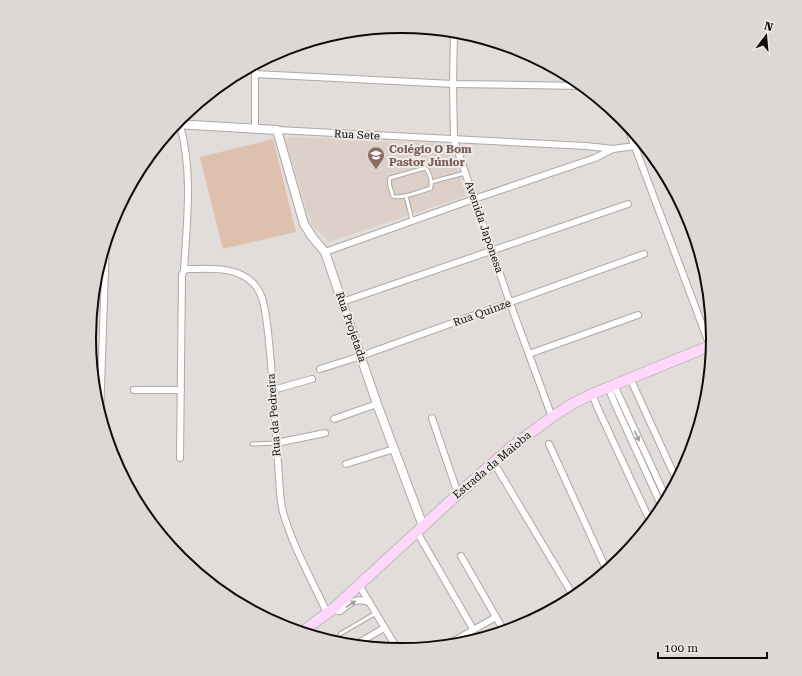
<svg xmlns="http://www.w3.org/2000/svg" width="802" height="676" viewBox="0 0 802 676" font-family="'Roboto Serif',serif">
	<rect width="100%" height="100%" fill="#e2ddda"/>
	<polygon fill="#dcd0c9" points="289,137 450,144 466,196 329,242 311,223 286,142"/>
	<polygon fill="#dec0ae" points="273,139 296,232 223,249 200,157"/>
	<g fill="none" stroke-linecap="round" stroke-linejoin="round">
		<g stroke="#ada8a5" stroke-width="5">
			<g id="service">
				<path d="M425,168C430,172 432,182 431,188C426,190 397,200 393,196C392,195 392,192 391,190C390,186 388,182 390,178Z"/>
				<polyline points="431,182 465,173"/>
				<polyline points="406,196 412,220"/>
				<polyline points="252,444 276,443"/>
				<polyline points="340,634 376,613"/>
			</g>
		</g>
		<g stroke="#ada8a5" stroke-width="8">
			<g id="minor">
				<polyline points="396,27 413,27"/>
				<polyline points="454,31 453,84 454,140 510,303 552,417"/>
				<polyline points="255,74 453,84 584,86"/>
				<polyline points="626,123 710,346"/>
				<path d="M180,125C193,172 187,221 184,270L182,275L180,458"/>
				<polyline points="255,128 255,64"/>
				<polyline points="277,130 586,146 613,149 635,146"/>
				<polyline points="325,252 474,199 595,158 613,149"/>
				<path d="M184,270L188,269C211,269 237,266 254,284C259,289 263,299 264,306C268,323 269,345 271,363C274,401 276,440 279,478C280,489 280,501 283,512C293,547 312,580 327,613"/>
				<polyline points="342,302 628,204"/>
				<polyline points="529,354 638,315"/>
				<polyline points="320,369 361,356 644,254"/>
				<polyline points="630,378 677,481"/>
				<polyline points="614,385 667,500"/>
				<polyline points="608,387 615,404 662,507"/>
				<polyline points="134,390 181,390"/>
				<polyline points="273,390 312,379"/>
				<polyline points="592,394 599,411 651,523"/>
				<polyline points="100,416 106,241"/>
				<polyline points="432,418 458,494"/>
				<polyline points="334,419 377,404"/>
				<polyline points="276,443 325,433"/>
				<polyline points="549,444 607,571"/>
				<polyline points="494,463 574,597"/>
				<polyline points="346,464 394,449"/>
				<polyline points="417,532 473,629"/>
				<polyline points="461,556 504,631"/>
				<polyline points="359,585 398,650"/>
				<path d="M334,608L338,611H340C351,603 355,597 369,602"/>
				<polyline points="355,645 384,628"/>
				<polyline points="450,645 452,642 496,617"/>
			</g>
		</g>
		<g stroke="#ada8a5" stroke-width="10">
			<polyline id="tertiary" points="175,124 277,130 304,224 313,238 325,252 377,404 423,526"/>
		</g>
		<g stroke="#bbb" stroke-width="12">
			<polyline id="primary" points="302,632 334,608 458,494 510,448 552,417 572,404 592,394 712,345"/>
		</g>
		<use href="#service" stroke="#fff" stroke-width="3"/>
		<use href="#minor" stroke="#fff" stroke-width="6"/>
		<use href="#tertiary" stroke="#fff" stroke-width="8"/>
		<use href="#primary" stroke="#fed7fa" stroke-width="10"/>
	</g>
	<defs><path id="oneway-solid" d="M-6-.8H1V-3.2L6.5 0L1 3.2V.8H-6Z"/></defs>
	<g fill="#9e9e9d">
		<use href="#oneway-solid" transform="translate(637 436) rotate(65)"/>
		<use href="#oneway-solid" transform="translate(351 604) rotate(-33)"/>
	</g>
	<defs>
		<g id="school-pin" transform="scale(0.9)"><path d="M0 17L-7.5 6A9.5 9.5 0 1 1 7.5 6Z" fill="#8d6e63" stroke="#efeae7"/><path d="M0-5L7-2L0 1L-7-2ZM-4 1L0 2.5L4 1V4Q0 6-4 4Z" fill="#fff"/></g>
	</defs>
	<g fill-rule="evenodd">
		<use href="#school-pin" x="376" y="155"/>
	</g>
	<g text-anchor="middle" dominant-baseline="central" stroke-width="4" stroke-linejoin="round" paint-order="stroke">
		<g font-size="11" fill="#0d0c0b" stroke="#efeae7">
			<text transform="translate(357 135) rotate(3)">Rua Sete</text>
			<text transform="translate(484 227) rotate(71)">Avenida Japonesa</text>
			<text transform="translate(482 313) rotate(-20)">Rua Quinze</text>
			<text transform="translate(351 327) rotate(71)">Rua Projetada</text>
			<text transform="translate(274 415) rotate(-94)">Rua da Pedreira</text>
			<text transform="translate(492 465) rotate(-40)">Estrada da Maioba</text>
		</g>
		<g font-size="11" font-weight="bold" fill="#785e54" stroke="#efeae7" text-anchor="start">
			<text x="389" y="149">Colégio O Bom<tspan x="389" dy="13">Pastor Júnior</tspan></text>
		</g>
	</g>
	<path d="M0 0H802V676H0ZM96 338a305 305 0 1 1 610 0a305 305 0 1 1-610 0Z" fill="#ddd8d5" fill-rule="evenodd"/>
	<path fill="none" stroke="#0d0c0b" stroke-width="2" d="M96 338a305 305 0 1 1 610 0a305 305 0 1 1-610 0Z"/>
	<g transform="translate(766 36) rotate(16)" stroke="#efeae7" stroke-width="3" paint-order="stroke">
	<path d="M0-3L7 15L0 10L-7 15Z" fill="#0d0c0b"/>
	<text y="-6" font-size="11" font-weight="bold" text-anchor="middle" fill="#0d0c0b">N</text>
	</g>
	<path d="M658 652v6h109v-6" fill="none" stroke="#0d0c0b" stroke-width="2"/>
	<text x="664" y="652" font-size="12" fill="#0d0c0b" stroke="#efeae7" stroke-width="3" paint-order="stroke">100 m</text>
</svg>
